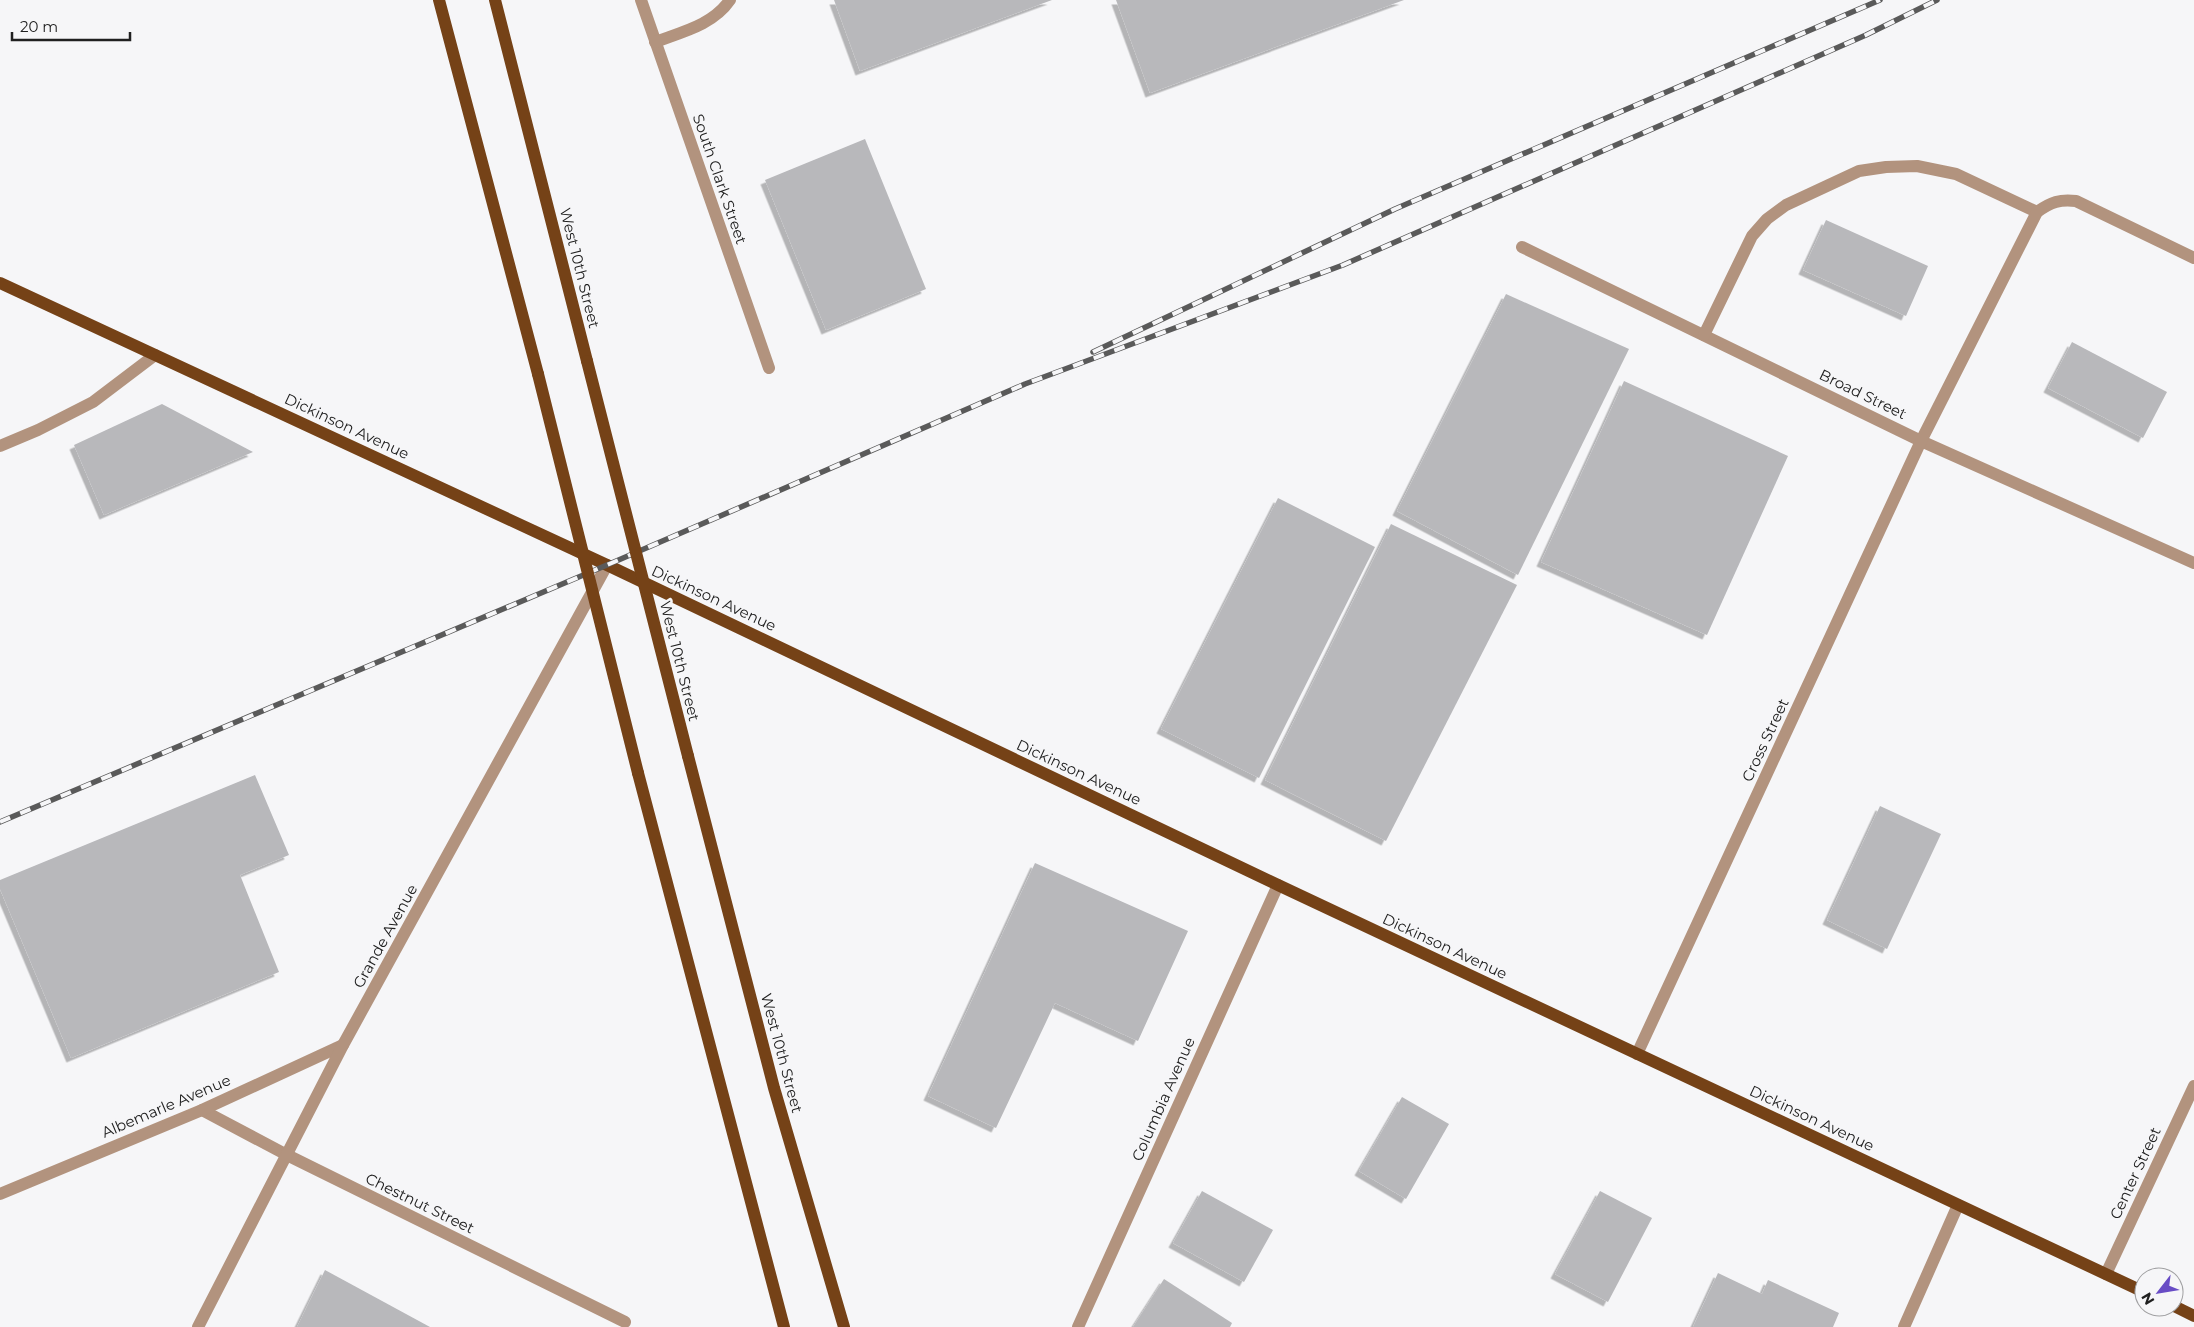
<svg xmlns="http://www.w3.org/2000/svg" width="2194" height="1327" viewBox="0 0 2194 1327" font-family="Montserrat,sans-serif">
	<defs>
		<filter id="shadow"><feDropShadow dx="-4.5" dy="4.5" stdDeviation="0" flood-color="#0004"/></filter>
	</defs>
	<rect width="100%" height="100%" fill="#f6f6f8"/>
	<g fill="#b8b8bb" filter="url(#shadow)">
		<polygon points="834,0 1052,0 860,71"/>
		<polygon points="1116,0 1404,0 1150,93"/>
		<polygon points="865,139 926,289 826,330 765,180"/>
		<polygon points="1826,220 1928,266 1906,316 1803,270"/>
		<polygon points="1506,294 1629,349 1518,575 1397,511"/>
		<polygon points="2072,342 2167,392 2143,438 2048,388"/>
		<polygon points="1624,381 1788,456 1707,635 1541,562"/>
		<polygon points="162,404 253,452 104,515 74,445"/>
		<polygon points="1278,498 1375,547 1259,778 1161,729"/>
		<polygon points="1391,524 1517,585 1386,841 1265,780"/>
		<polygon points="255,775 289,855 240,875 279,972 71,1058 0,889 0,880"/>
		<polygon points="1880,806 1941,834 1887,949 1827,920"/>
		<polygon points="1035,863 1188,931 1138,1041 1055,1003 996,1128 928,1096"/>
		<polygon points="1402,1097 1449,1124 1406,1199 1359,1171"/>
		<polygon points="1202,1191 1273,1230 1244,1282 1173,1243"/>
		<polygon points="1600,1191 1652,1218 1608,1302 1555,1274"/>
		<polygon points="325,1270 430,1327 297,1327"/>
		<polygon points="1718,1273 1762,1294 1768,1280 1839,1313 1833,1327 1693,1327"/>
		<polygon points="1164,1279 1232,1323 1230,1327 1133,1327"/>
	</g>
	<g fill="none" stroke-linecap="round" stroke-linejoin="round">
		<g stroke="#b2937e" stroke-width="12">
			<polyline points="641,0 769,368"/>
			<path d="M655,42C682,32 713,25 730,0"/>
			<polyline points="1522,247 1921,441 2194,563"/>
			<polyline points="1704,335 1752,236 1767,219 1786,205 1859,171 1886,167 1917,166 1956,174 2037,212"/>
			<polyline points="0,446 38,430 93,402 155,355"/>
			<path d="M1637,1054L1921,441L2037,212C2051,202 2060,199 2076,201L2194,258"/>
			<polyline points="202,1110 287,1155 625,1322"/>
			<polyline points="0,1194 202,1110 343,1045"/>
			<polyline points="2106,1274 2194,1086"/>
			<polyline points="198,1327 343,1045 607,565"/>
			<polyline points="1078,1327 1278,885"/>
			<polyline points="1904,1327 1958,1205"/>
		</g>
		<g stroke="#754217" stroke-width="12">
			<polyline points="439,0 538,374"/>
			<polyline points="495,0 587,361"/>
			<polyline points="0,283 607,565 1278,885 2144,1292"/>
			<polyline points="688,756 774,1088 844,1327"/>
			<polyline points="638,773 784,1327"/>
			<polyline points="2174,1306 2194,1316"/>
		</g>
		<g stroke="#5a5a5a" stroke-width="5.5">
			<g id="rail">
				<polyline points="1093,352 1395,209 1880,0"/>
				<polyline points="0,822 607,565 1025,384 1343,265 1866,35 1937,0"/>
			</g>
		</g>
		<use href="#rail" stroke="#f6f6f8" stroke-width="4" stroke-dasharray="11" stroke-linecap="butt"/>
		<g stroke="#754217" stroke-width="12">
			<polyline points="587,361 688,756"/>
			<polyline points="538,374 638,773"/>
		</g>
	</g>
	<g text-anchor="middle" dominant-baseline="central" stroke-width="5" stroke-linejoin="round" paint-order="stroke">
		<g font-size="15" fill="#202020" stroke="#f6f6f8">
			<text transform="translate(720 179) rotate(71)">South Clark Street</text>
			<text transform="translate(580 268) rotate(76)">West 10th Street</text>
			<text transform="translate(1863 394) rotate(26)">Broad Street</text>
			<text transform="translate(347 426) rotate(25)">Dickinson Avenue</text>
			<text transform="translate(714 598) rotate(25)">Dickinson Avenue</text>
			<text transform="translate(680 661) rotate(76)">West 10th Street</text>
			<text transform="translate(1765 740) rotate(-65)">Cross Street</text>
			<text transform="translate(1079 772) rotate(25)">Dickinson Avenue</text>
			<text transform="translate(385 936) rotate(-61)">Grande Avenue</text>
			<text transform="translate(1445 946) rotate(25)">Dickinson Avenue</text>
			<text transform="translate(782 1053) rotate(75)">West 10th Street</text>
			<text transform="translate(1163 1099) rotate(-66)">Columbia Avenue</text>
			<text transform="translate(166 1106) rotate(-23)">Albemarle Avenue</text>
			<text transform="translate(1812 1118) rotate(25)">Dickinson Avenue</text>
			<text transform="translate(2135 1173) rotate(-65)">Center Street</text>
			<text transform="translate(420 1203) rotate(26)">Chestnut Street</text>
		</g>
	</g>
	<g transform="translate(2159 1292) rotate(239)"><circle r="24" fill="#f6f6f8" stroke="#a0a0a2"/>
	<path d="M0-4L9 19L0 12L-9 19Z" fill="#684cc5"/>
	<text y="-8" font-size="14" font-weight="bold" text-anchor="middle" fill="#202020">N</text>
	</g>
	<path d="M12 32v8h118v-8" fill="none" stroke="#202020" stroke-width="2.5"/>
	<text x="20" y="32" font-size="15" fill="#202020" stroke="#f6f6f8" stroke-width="4" paint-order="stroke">20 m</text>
</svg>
